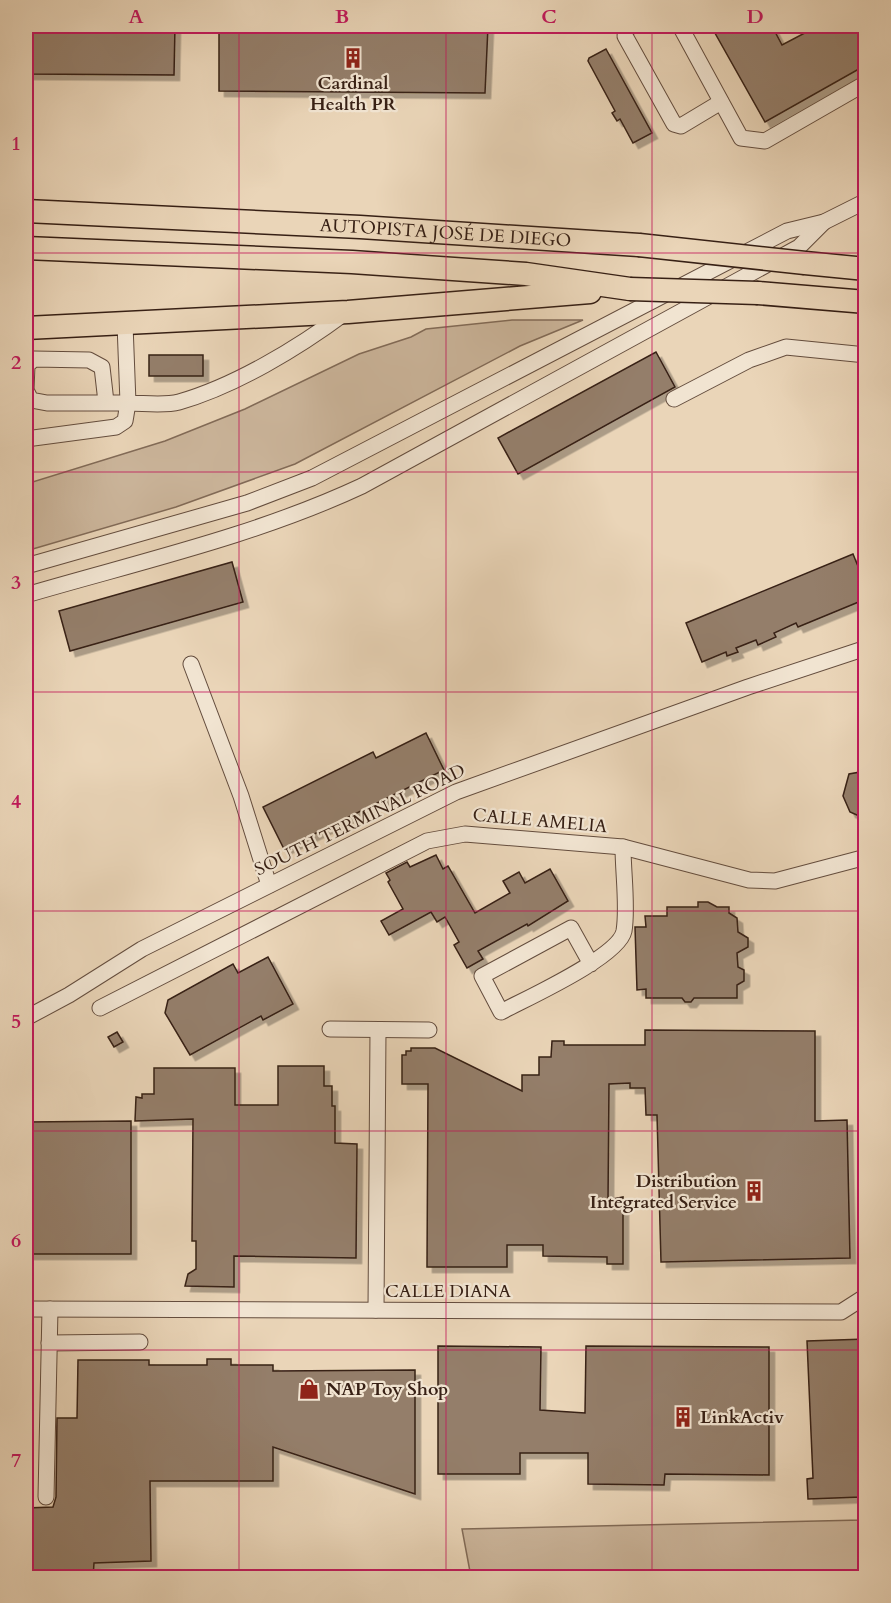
<svg xmlns="http://www.w3.org/2000/svg" width="891" height="1603" viewBox="0 0 891 1603" font-family="Cardo,serif">
	<defs>
		<filter id="shadow"><feDropShadow dx="5.5" dy="5.5" stdDeviation="0" flood-color="#0004"/></filter>
	</defs>
	<rect width="100%" height="100%" fill="#ead5b8"/>
	<filter id="stains"><feTurbulence type="fractalNoise" baseFrequency=".00333" numOctaves="4"/><feColorMatrix values="0 0 0 0 .2 0 0 0 0 .09 0 0 0 0 .02 0 0 0 .5 -.17"/></filter>
	<radialGradient id="worn" r=".72"><stop offset=".6" stop-color="#630" stop-opacity="0"/><stop offset="1" stop-color="#630" stop-opacity=".3"/></radialGradient>
	<g fill="#ccb69c" stroke="#826b58" stroke-width="1.5">
		<polygon points="512,320 583,320 520,346 295,464 176,507 26,551 26,484 165,441 245,409 359,354 411,337 426,329"/>
		<polygon points="865,1517 865,1578 471,1577 462,1529 862,1520"/>
	</g>
	<g fill="#947e6a" stroke="#372015" stroke-width="1.5" filter="url(#shadow)">
		<polygon points="26,26 175,26 174,75 26,74"/>
		<polygon points="219,26 488,26 485,93 219,91"/>
		<polygon points="711,26 772,26 782,45 818,26 866,26 866,65 765,122"/>
		<polygon points="606,49 652,133 633,143 620,119 617,121 612,113 615,111 588,61 589,58"/>
		<polygon points="656,352 675,387 518,474 498,438"/>
		<rect x="149" y="355" width="54" height="21"/>
		<polygon points="853,554 866,586 866,595 860,597 861,601 798,627 796,623 774,633 776,637 758,645 756,640 736,648 738,652 727,656 726,652 702,662 686,623"/>
		<polygon points="232,562 243,602 70,651 59,611"/>
		<polygon points="426,733 444,770 284,849 263,807 373,752 376,758"/>
		<polygon points="866,771 866,819 850,812 843,796 849,774"/>
		<polygon points="436,855 443,869 448,866 475,913 510,893 503,881 519,872 525,883 550,869 568,901 528,926 527,924 478,951 483,959 467,968 454,945 459,942 445,917 437,922 431,912 389,935 381,921 403,909 388,882 390,880 386,873 407,862 410,867"/>
		<polygon points="698,902 708,902 717,907 729,907 729,913 737,918 738,932 748,938 748,947 737,953 738,967 744,970 744,981 737,985 737,998 694,998 691,1002 685,1002 682,998 646,998 646,989 637,990 635,927 646,927 645,916 667,916 667,907 698,907"/>
		<polygon points="268,957 293,1004 263,1020 261,1016 190,1055 165,1013 168,1000 233,964 238,973"/>
		<polygon points="645,1030 815,1031 815,1121 847,1120 850,1258 661,1262 657,1115 646,1115 645,1088 630,1088 630,1083 609,1084 608,1200 623,1197 623,1264 607,1264 607,1257 543,1256 543,1245 507,1245 507,1267 427,1267 428,1084 402,1084 402,1055 406,1055 406,1051 411,1051 411,1048 435,1048 522,1091 522,1075 539,1075 539,1057 551,1057 552,1041 564,1041 564,1045 645,1045"/>
		<polygon points="117,1032 123,1042 114,1047 108,1037"/>
		<polygon points="278,1066 324,1066 324,1086 332,1086 332,1106 335,1106 335,1143 357,1144 356,1258 234,1256 234,1287 185,1286 188,1274 196,1269 196,1241 192,1241 193,1119 135,1121 136,1097 142,1098 142,1094 154,1094 154,1068 235,1068 235,1105 278,1105"/>
		<polygon points="131,1121 131,1254 26,1254 26,1122"/>
		<polygon points="866,1339 866,1492 861,1497 808,1499 807,1479 813,1478 807,1341"/>
		<polygon points="438,1346 541,1347 540,1410 585,1413 586,1346 769,1347 769,1475 665,1474 664,1485 588,1484 588,1453 520,1453 520,1474 438,1474"/>
		<polygon points="207,1359 231,1359 231,1365 273,1365 273,1371 415,1370 415,1494 273,1447 273,1481 150,1481 151,1561 94,1563 93,1578 26,1578 26,1508 53,1507 56,1497 57,1418 77,1418 78,1360 149,1360 149,1365 207,1365"/>
	</g>
	<g fill="none" stroke-linecap="round" stroke-linejoin="round">
		<g stroke="#644d3e" stroke-width="17">
			<g id="minor">
				<polyline points="632,26 626,29 625,36 674,124 681,126 721,102"/>
				<polyline points="680,26 741,138 765,141 866,83"/>
				<path d="M125,324L128,403C144,403 164,406 179,402C235,386 298,348 345,313"/>
				<polyline points="674,399 749,360 786,347 866,355"/>
				<polyline points="26,439 116,427 125,421 128,403 47,403 31,400 26,390 27,365 34,359 89,360 102,367 106,402"/>
				<polyline points="26,566 247,503 312,478 787,231 824,222 866,201"/>
				<path d="M26,595C138,562 255,536 362,486L799,247L824,222"/>
				<polyline points="191,664 241,796 269,885"/>
				<path d="M591,964L571,928L482,976L501,1012C525,999 619,957 624,931C628,907 623,873 623,847"/>
				<polyline points="100,1008 427,841 465,834 623,847 749,880 775,881 866,857"/>
				<polyline points="26,1018 69,995 142,949 456,792 748,687 866,648"/>
				<polyline points="330,1029 429,1030"/>
				<polyline points="26,1309 841,1312 866,1296"/>
				<polyline points="376,1310 378,1030"/>
				<polyline points="49,1343 140,1342"/>
				<polyline points="46,1497 50,1309"/>
			</g>
		</g>
		<g stroke="#372015" stroke-width="25">
			<g id="highway">
				<path id="s1" d="M26,211L360,227L639,245"/>
				<polyline points="26,248 352,262 526,274 630,289"/>
				<polyline points="805,263 866,269"/>
				<polyline points="758,293 866,302"/>
				<polyline points="26,328 348,312 590,292"/>
			</g>
		</g>
		<use href="#minor" stroke="#f1e4d1" stroke-width="15"/>
		<use href="#highway" stroke="#ead5b8" stroke-width="22"/>
		<g stroke="#372015" stroke-width="25" stroke-linecap="butt">
			<g id="highway-bridge">
				<polyline points="639,245 805,263"/>
				<polyline points="630,289 758,293"/>
			</g>
		</g>
		<use href="#highway-bridge" stroke="#ead5b8" stroke-width="22"/>
	</g>
	<path fill="none" stroke="#c2185b" stroke-width="1.5" stroke-opacity="0.55" d="M239,26V1578M446,26V1578M652,26V1578M26,253H866M26,472H866M26,692H866M26,911H866M26,1131H866M26,1350H866"/>
	<defs>
		<g id="building-bare" transform="scale(1.62)"><path d="M-4-6H4V6H1V3H-1V6H-4ZM-2.5-4.3h1.7v1.8h-1.7ZM.8-4.3h1.7v1.8H.8ZM-2.5-1h1.7V.8h-1.7ZM.8-1h1.7V.8H.8Z" fill="#8f2418" stroke="#f1e4d1" stroke-width="2.5" paint-order="stroke"/></g>
		<g id="shop-bare" transform="scale(1.62)"><path d="M-5-2.5h2.3a2.7 3.5 0 0 1 5.4 0H5L5.5 6h-11ZM-1.5-2.5h3a1.5 2.3 0 0 0-3 0Z" fill="#8f2418" stroke="#f1e4d1" stroke-width="2.5" paint-order="stroke"/></g>
	</defs>
	<g fill-rule="evenodd">
		<use href="#building-bare" x="353" y="58"/>
		<use href="#building-bare" x="754" y="1191"/>
		<use href="#shop-bare" x="309" y="1389"/>
		<use href="#building-bare" x="683" y="1417"/>
	</g>
	<g text-anchor="middle" dominant-baseline="central" stroke-width="4.5" stroke-linejoin="round" paint-order="stroke">
		<g font-size="18" font-weight="bold" fill="#372015" stroke="#f1e4d1" text-anchor="start">
			<text x="353" y="83" text-anchor="middle">Cardinal<tspan x="353" dy="21">Health PR</tspan></text>
			<text x="737" y="1181" text-anchor="end">Distribution<tspan x="737" dy="21">Integrated Service</tspan></text>
			<text x="326" y="1389">NAP Toy Shop</text>
			<text x="700" y="1417">LinkActiv</text>
		</g>
		<g font-size="18" fill="#372015" stroke="#f1e4d1">
			<text stroke="none"><textPath href="#s1" startOffset="420">AUTOPISTA JOSÉ DE DIEGO</textPath></text>
			<text transform="translate(360 820) rotate(-26)">SOUTH TERMINAL ROAD</text>
			<text transform="translate(540 821) rotate(5)">CALLE AMELIA</text>
			<text x="448" y="1291">CALLE DIANA</text>
		</g>
	</g>
	<rect width="891" height="1603" fill="none" stroke="#ead5b8" stroke-width="66"/>
	<rect x="33" y="33" width="825" height="1537" fill="none" stroke="#c2185b" stroke-width="2"/>
	<g font-size="20" text-anchor="middle" font-weight="bold" fill="#c2185b">
		<text x="136" y="23">A</text>
		<text x="342" y="23">B</text>
		<text x="549" y="23">C</text>
		<text x="755" y="23">D</text>
		<text x="16" y="150">1</text>
		<text x="16" y="369">2</text>
		<text x="16" y="589">3</text>
		<text x="16" y="808">4</text>
		<text x="16" y="1028">5</text>
		<text x="16" y="1247">6</text>
		<text x="16" y="1467">7</text>
	</g>
	<rect width="100%" height="100%" filter="url(#stains)"/>
	<rect width="100%" height="100%" fill="url(#worn)"/>
</svg>
